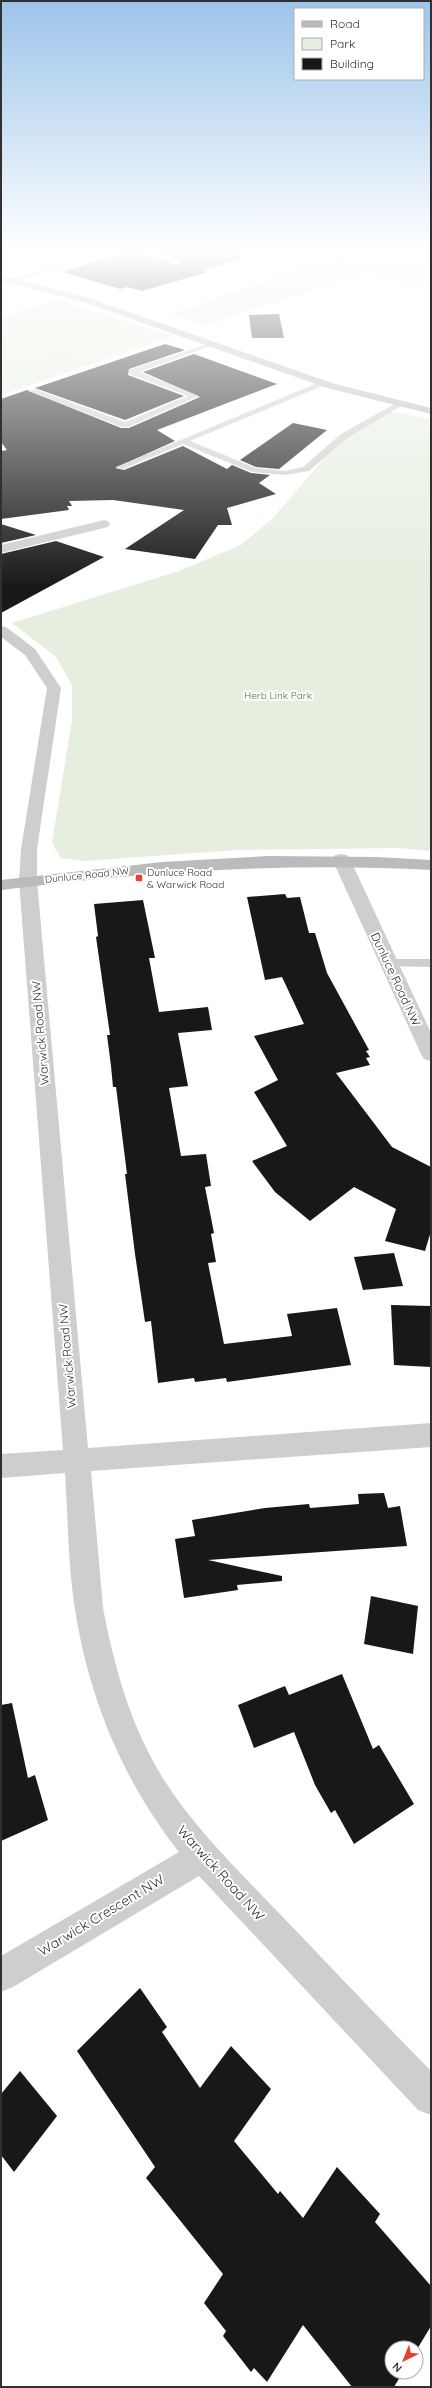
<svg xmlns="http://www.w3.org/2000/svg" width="432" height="2388" viewBox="0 0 432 2388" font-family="Quicksand,sans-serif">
	<rect width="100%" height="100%" fill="#fff"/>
	<g fill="#e5eedf">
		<polygon points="340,253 431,253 431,289 366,273 204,326 170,315"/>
		<polygon points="56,300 57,300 174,336 1,395 1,317"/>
		<polygon points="388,411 431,419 431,851 399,848 238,850 83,861 61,858 52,843 72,720 72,685 56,657 12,623 176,572 241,545 272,519 343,437"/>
	</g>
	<g fill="#181818">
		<polygon points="123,253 141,253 176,265 180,261 157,253 240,253 241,259 203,270 208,272 142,291 127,287 120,289 63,272"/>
		<polygon points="279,314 284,338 252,338 249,315"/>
		<polygon points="165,344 185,350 129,369 128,375 184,396 125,420 35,388"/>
		<polygon points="194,354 277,384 157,430 175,441 115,468 124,470 183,446 227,469 232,465 251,473 270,475 259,483 276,494 227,508 232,525 218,525 195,559 125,549 184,510 113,500 69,501 72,506 67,506 69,510 1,519 1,451 7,450 1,442 1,399 27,390 121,428 129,428 200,397 143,372"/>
		<polygon points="293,423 327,430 279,469 256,467 240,460"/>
		<polygon points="1,524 36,535 1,543"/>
		<polygon points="56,541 104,557 1,613 1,554"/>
		<polygon points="285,894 287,898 300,897 309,933 315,933 327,973 369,1050 366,1051 370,1057 366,1058 370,1065 336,1073 392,1147 431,1167 431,1231 425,1251 385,1241 396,1209 354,1187 310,1221 275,1192 252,1161 287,1146 254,1092 278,1080 254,1036 304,1024 282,977 265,980 247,897"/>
		<polygon points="143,900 155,958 149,958 159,1012 208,1007 212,1030 178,1033 188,1086 169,1088 181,1156 206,1154 211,1186 205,1187 214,1233 211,1234 216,1262 208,1263 224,1344 292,1336 287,1314 337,1308 351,1365 227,1382 226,1378 195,1382 194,1378 158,1383 151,1321 145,1322 135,1254 125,1174 127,1174 116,1087 113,1087 111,1066 107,1035 110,1035 96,937 98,936 94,904"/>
		<polygon points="394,1253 403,1286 363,1290 354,1257"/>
		<polygon points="391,1305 431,1306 431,1367 394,1365"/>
		<polygon points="384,1493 388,1508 400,1506 407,1546 208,1560 282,1576 282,1581 237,1585 238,1590 184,1598 175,1539 195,1536 192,1520 265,1508 309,1504 310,1508 359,1504 358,1494"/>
		<polygon points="371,1596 418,1606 413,1654 364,1644"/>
		<polygon points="342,1674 373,1749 379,1745 414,1804 354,1844 335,1810 331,1813 315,1785 294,1732 254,1748 238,1705 285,1686 289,1695"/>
		<polygon points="12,1703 28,1778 35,1775 48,1820 1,1841 1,1705"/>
		<polygon points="140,1988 167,2027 162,2032 200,2088 231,2046 271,2089 234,2141 278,2194 280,2191 303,2218 337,2167 380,2214 375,2222 431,2286 431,2326 416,2351 416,2348 392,2348 392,2372 403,2372 394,2387 352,2387 303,2325 267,2382 254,2368 251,2372 223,2336 226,2331 204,2303 223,2274 146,2178 155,2167 77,2051"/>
		<polygon points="20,2071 57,2116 14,2172 1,2155 1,2094"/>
	</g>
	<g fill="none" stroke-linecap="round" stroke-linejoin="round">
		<g stroke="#cecece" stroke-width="1" stroke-dasharray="1 1" stroke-linecap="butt">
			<polyline points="188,316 227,294 313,276 356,253"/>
			<polyline points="1,380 56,356 126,335"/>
		</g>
		<g fill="#cecece" fill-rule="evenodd">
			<polygon points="101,253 111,253 15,281 10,280"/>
			<polygon points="142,253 152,253 179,262 176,264"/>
			<polygon points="211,343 216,344 139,372 199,396 128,427 122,427 28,391 35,389 125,422 188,396 129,374 129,370"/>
			<polygon points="322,381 326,383 325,385 190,441 256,468 285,471 303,467 341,434 398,402 405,404 347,438 309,471 285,475 252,472 183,444 123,469 116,467"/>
			<polygon points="388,959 431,959 431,967 383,966 381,963"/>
		</g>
		<g fill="#cecece" fill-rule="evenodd">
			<polygon points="104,520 108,521 110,524 108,527 1,553 1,545"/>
			<path d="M1,626L6,627L35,649L61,688L37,849V881L88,1448L431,1423V1447L91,1471L103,1608C114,1665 129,1720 158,1770C189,1823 234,1866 276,1910C328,1964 379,2018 431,2071V2115L418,2110L199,1876L13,1987L1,1992V1956L179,1852C123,1781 89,1699 75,1609C68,1565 68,1518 65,1473L1,1478V1454L63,1450L19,881L21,849L47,688L25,655L1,637Z"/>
			<polygon points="341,854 347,855 350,859 431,1033 431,1061 424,1059 421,1054 332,859 335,855"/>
		</g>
		<g fill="#bbb" fill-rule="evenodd">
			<polygon points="1,275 89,298 335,384 431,408 431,414 327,388 83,302 1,281"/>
			<path d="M269,856L377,857L431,860V870C286,862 144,872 1,890V880L162,862Z"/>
		</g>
	</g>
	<linearGradient id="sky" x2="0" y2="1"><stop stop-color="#9cc4ea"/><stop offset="0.43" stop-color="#fff"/><stop offset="1" stop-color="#fff" stop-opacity="0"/></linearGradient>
	<rect width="432" height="587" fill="url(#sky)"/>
	<rect fill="#eb4030" stroke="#fff" stroke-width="1.5" x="135" y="874" width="8" height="8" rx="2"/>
	<g text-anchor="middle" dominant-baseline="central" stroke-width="4" stroke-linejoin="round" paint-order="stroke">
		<g font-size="10" fill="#4c6f3c" stroke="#fff">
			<text x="278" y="695">Herb Link Park</text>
		</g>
		<g font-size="10" fill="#313131" stroke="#fff" text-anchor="start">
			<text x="147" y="872">Dunluce Road<tspan x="147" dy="12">&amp; Warwick Road</tspan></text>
		</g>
		<g font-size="10" fill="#313131" stroke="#fff">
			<text transform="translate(87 875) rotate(-6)">Dunluce Road NW</text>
		</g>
		<g font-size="12" fill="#313131" stroke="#fff">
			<text transform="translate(396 979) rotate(65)">Dunluce Road NW</text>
			<text transform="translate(40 1033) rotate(-95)">Warwick Road NW</text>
			<text transform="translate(67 1356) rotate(-95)">Warwick Road NW</text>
		</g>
		<g font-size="14" fill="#313131" stroke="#fff">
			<text transform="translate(221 1873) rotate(48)">Warwick Road NW</text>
			<text transform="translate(101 1915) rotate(-31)">Warwick Crescent NW</text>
		</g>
	</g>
	<rect width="432" height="2388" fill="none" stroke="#313131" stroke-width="4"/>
	<rect x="294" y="8" width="130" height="72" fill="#ffffff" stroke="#adadad"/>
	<rect x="302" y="21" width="20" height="6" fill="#bbbbbb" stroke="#adadad"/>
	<text x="330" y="28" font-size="12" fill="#313131">Road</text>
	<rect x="302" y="38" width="20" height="12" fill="#e5eedf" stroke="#adadad"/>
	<text x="330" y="48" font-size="12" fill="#313131">Park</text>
	<rect x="302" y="58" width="20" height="12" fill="#181818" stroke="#adadad"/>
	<text x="330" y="68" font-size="12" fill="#313131">Building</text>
	<g transform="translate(404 2360) rotate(223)"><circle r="19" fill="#ffffff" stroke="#adadad"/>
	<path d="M0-3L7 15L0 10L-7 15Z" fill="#eb4030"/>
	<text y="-6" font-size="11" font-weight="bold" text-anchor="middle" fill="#313131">N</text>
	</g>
</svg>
